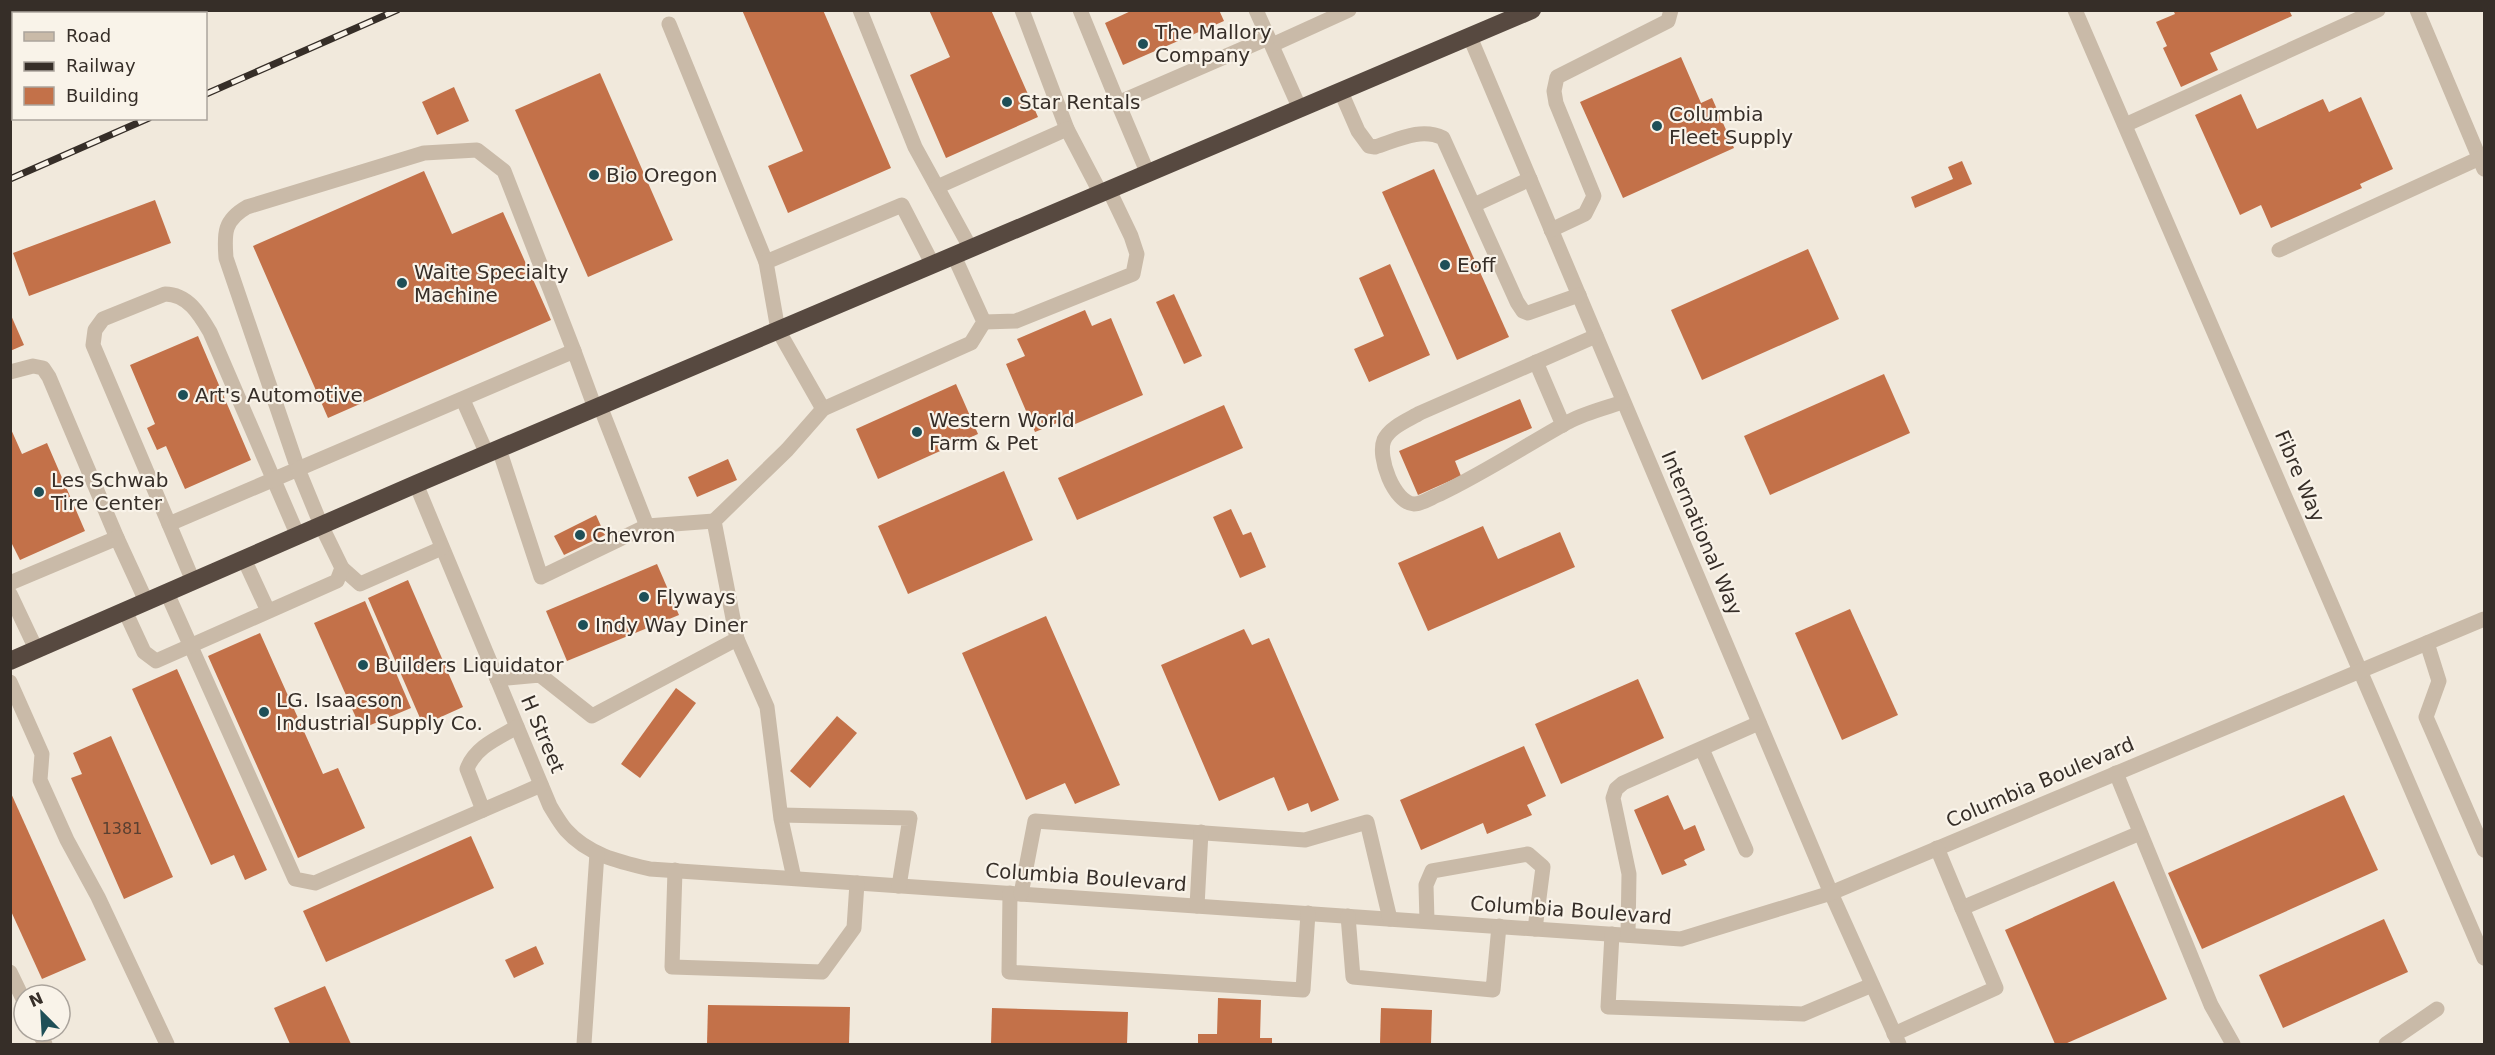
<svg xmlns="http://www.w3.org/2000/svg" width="2495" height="1055" viewBox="0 0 2495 1055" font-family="'DejaVu Sans',sans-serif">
	<rect width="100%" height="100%" fill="#f1e9dc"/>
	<g fill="#c37149">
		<polygon points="742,10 823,10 891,168 788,213 768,166 803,151"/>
		<polygon points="929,10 991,10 1038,117 946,158 910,75 950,57"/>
		<polygon points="1133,10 1219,10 1224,21 1123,65 1105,23"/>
		<polygon points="2173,10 2289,10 2292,16 2210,53 2218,70 2181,87 2163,48 2167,46 2156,22 2175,14"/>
		<polygon points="1681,57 1701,103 1712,98 1734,148 1623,198 1580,102"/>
		<polygon points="600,73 673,240 588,277 515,110"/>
		<polygon points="454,87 469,121 437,135 422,102"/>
		<polygon points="2241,94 2257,129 2323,99 2329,112 2361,97 2393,169 2360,184 2362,188 2271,228 2261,205 2240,215 2195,115"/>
		<polygon points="1962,161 1972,184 1915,208 1911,197 1953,179 1948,167"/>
		<polygon points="1434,169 1509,337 1457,360 1382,192"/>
		<polygon points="424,171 452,234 503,212 551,320 328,418 253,246"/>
		<polygon points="155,200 171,243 29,296 13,253"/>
		<polygon points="1808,249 1839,319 1702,380 1671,310"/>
		<polygon points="1390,264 1430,355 1369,382 1354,349 1384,336 1359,278"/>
		<polygon points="1174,294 1202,356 1184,364 1156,302"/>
		<polygon points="1085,310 1092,326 1111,318 1143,395 1066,428 1062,421 1035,432 1006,364 1025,356 1017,339"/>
		<polygon points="10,313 24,345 10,351"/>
		<polygon points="198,336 251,460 185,489 166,446 157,450 147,428 155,424 130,365"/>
		<polygon points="1884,374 1910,433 1770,495 1744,436"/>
		<polygon points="956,384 978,434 878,479 856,429"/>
		<polygon points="1520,399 1532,428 1455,461 1461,476 1418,495 1399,451"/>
		<polygon points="1224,405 1243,448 1077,520 1058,478"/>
		<polygon points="10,427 22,454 47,443 85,531 20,560 10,540"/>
		<polygon points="728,459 737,480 697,497 688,477"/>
		<polygon points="1004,471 1033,540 908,594 878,526"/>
		<polygon points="1231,509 1243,535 1251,532 1266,567 1240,578 1213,517"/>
		<polygon points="596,515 605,535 564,555 554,536"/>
		<polygon points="1483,526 1498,559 1560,532 1575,567 1428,631 1398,563"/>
		<polygon points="657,564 679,615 567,661 546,611"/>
		<polygon points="408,580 463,707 423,725 368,598"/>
		<polygon points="365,601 411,708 361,729 314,623"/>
		<polygon points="1850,609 1898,715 1842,740 1795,633"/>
		<polygon points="1046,616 1120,785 1075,804 1065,783 1026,800 962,653"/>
		<polygon points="1244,629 1252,645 1269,638 1339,800 1311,812 1308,803 1288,811 1274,777 1219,801 1161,665"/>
		<polygon points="260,633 323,774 338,768 365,828 298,858 208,656"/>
		<polygon points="177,669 267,870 245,880 234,855 211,865 132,689"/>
		<polygon points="1638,679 1664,738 1561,784 1535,724"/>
		<polygon points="676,688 696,703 640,778 621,764"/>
		<polygon points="837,716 857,733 810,788 790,771"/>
		<polygon points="111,736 173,877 124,899 71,778 82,774 73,753"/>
		<polygon points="1524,746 1546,796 1527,805 1532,815 1487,834 1483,823 1421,850 1400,800"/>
		<polygon points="10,791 86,960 42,979 10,909"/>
		<polygon points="1668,795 1684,830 1695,825 1705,850 1684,860 1687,865 1662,875 1634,810"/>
		<polygon points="2344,795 2378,870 2202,949 2168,873"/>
		<polygon points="471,836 494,888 326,962 303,911"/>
		<polygon points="2114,881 2167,999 2065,1044 2055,1044 2005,930"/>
		<polygon points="2384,919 2408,972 2283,1028 2259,975"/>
		<polygon points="536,946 544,964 514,978 505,960"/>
		<polygon points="325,986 351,1044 290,1044 274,1008"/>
		<polygon points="1218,998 1261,1000 1260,1038 1272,1038 1272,1044 1198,1044 1198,1034 1217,1034"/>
		<polygon points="708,1005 850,1007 849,1044 707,1044"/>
		<polygon points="992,1008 1128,1012 1127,1044 991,1044"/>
		<polygon points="1381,1008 1432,1010 1431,1044 1380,1044"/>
	</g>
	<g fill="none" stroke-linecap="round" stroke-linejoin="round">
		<g stroke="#c9baa8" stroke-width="15">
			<polyline points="860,10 915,147 971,249"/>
			<polyline points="1022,10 1067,129"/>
			<polyline points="1080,10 1118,103"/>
			<polyline points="1256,10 1300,109"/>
			<polyline points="2075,10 2484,958"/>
			<polyline points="2417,10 2484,169"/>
			<polyline points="669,24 766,262"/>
			<polyline points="1470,37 1831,893 1899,1044"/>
			<polyline points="1272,45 1349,10"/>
			<path d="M1341,92L1358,131L1369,146L1375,147C1397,140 1421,127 1443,138L1517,302L1523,311L1528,313L1579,295"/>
			<polyline points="2125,125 2378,10"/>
			<polyline points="1148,174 1118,103 1268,38"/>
			<polyline points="937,187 1067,129 1101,194"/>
			<polyline points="1474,205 1530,179"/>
			<polyline points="1551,230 1585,214 1594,196 1556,103 1554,91 1557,77 1668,21 1671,10"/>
			<polyline points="2279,250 2480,158"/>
			<polyline points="984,322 1016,321 1133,274 1137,254 1131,236 1109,190"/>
			<path d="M1596,336L1420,413C1408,420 1390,427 1384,440C1377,457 1394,503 1414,504C1422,504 1432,497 1440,494C1484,473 1525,446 1568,422C1585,413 1605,408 1623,402"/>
			<polyline points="1536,362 1563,425"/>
			<polyline points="10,372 33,366 43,368 49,377 117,538"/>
			<polyline points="463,400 487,454"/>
			<polyline points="600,406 647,526"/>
			<polyline points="823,409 778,330 766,262 902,205 933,265"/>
			<polyline points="499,449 541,577 647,526 714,521"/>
			<path d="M416,484L550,806C555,814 560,823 566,830C588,855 620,862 650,869L1681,939L1831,893L2484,619"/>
			<path d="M169,524L93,345L95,330L103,319L165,294C188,294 200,315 210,332L298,536"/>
			<polyline points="244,559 268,611"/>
			<polyline points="342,568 360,584 442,548"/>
			<path d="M193,581L169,524L298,469L226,258C224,233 224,220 247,207L424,153L477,150L504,171L574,351"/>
			<polyline points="10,583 117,538 146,601"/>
			<polyline points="167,593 295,879 315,883 541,785"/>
			<polyline points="10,594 36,649"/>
			<polyline points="125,611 144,652 156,661 337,581 342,568 321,525 298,469 574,351 595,408"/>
			<polyline points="737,639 767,707 781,819 794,878"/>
			<polyline points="2427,643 2439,681 2426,717 2484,850"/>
			<polyline points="497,679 540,675 592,716 737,639 714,521 787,450 823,409 971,343 984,322 954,256"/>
			<polyline points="10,682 42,754 40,780 67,840 98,897 167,1044"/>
			<polyline points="1702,749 1746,850"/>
			<polyline points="2116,773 2211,1005 2233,1044"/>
			<path d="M483,810L467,769C475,747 498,738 517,727"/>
			<polyline points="781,815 910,818 899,886"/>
			<polyline points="1937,848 1962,908 2140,833"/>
			<polyline points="675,870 672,967 822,972 854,928 857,883"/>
			<polyline points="1010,893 1009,972 1303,990 1308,913"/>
			<polyline points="1021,894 1035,821 1305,840 1367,822 1390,919"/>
			<polyline points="1197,906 1201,832"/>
			<polyline points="1348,916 1353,977 1493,990 1499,926"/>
			<polyline points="1427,921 1426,885 1432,871 1528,854 1543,867 1535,929"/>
			<polyline points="1612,934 1608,1007 1803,1014 1872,985"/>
			<polyline points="1628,935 1629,874 1613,798 1616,789 1623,783 1759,723"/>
			<polyline points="10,972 24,1001"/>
			<polyline points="38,1031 45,1044"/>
			<polyline points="1894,1034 1996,988 1962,908"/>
			<polyline points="584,1044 597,853"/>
			<polyline points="2386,1044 2437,1009"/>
		</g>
		<polyline stroke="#574940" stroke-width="18" points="10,661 416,484 1532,10"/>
		<g stroke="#362e28" stroke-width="7">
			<g id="rail">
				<polyline points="206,94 397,10"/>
				<polyline points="10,179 149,118"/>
			</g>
		</g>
		<use href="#rail" stroke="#f9f3e9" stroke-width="4.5" stroke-dasharray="14" stroke-linecap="butt"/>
	</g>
	<g fill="#1f4f57" stroke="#f9f3e9" stroke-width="2">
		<circle cx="1143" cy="44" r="6"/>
		<circle cx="1007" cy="102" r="6"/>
		<circle cx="1657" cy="126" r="6"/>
		<circle cx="594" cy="175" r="6"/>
		<circle cx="1445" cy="265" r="6"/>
		<circle cx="402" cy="283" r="6"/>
		<circle cx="183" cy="395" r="6"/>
		<circle cx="917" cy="432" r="6"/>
		<circle cx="39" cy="492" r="6"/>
		<circle cx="580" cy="535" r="6"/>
		<circle cx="644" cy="597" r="6"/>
		<circle cx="583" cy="625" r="6"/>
		<circle cx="363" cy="665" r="6"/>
		<circle cx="264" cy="712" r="6"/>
	</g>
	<g text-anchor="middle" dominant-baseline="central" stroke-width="4.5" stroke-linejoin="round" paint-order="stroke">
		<g font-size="16" fill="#593f30">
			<text x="122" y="828">1381</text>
		</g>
		<g font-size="20" fill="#362e28" stroke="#f9f3e9" text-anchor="start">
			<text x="1155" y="32">The Mallory<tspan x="1155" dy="23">Company</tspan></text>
			<text x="1019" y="102">Star Rentals</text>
			<text x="1669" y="114">Columbia<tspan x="1669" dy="23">Fleet Supply</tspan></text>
			<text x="606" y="175">Bio Oregon</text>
			<text x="1457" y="265">Eoff</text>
			<text x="414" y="272">Waite Specialty<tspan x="414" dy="23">Machine</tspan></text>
			<text x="195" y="395">Art's Automotive</text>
			<text x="929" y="420">Western World<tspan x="929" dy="23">Farm &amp; Pet</tspan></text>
			<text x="51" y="480">Les Schwab<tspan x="51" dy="23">Tire Center</tspan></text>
			<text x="592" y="535">Chevron</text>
			<text x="656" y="597">Flyways</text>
			<text x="595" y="625">Indy Way Diner</text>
			<text x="375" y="665">Builders Liquidator</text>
			<text x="276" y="700">LG. Isaacson<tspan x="276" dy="23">Industrial Supply Co.</tspan></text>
		</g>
		<g font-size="20" fill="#362e28" stroke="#f9f3e9">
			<text transform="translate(2300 476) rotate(67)">Fibre Way</text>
			<text transform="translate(1702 533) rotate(67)">International Way</text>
			<text transform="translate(543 734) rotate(67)">H Street</text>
			<text transform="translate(2040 782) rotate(-23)">Columbia Boulevard</text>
			<text transform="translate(1086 877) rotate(4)">Columbia Boulevard</text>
			<text transform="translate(1571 910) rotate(4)">Columbia Boulevard</text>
		</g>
	</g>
	<rect width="2495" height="1055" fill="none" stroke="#362e28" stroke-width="24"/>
	<rect x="12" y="12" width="195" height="108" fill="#f9f3e9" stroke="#aba49c" stroke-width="1.5"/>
	<rect x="24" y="32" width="30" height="9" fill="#c9baa8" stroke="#aba49c" stroke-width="1.5"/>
	<text x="66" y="42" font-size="18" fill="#362e28">Road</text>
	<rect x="24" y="62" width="30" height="9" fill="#362e28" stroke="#aba49c" stroke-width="1.5"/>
	<text x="66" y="72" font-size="18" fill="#362e28">Railway</text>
	<rect x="24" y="87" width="30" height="18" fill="#c37149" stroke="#aba49c" stroke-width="1.5"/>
	<text x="66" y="102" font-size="18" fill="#362e28">Building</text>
	<g transform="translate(42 1013) rotate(336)"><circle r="28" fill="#f9f3e9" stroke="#aba49c" stroke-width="1.5"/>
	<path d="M0-4.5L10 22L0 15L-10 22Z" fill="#1f4f57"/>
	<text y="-9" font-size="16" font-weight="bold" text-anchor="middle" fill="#362e28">N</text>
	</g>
</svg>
